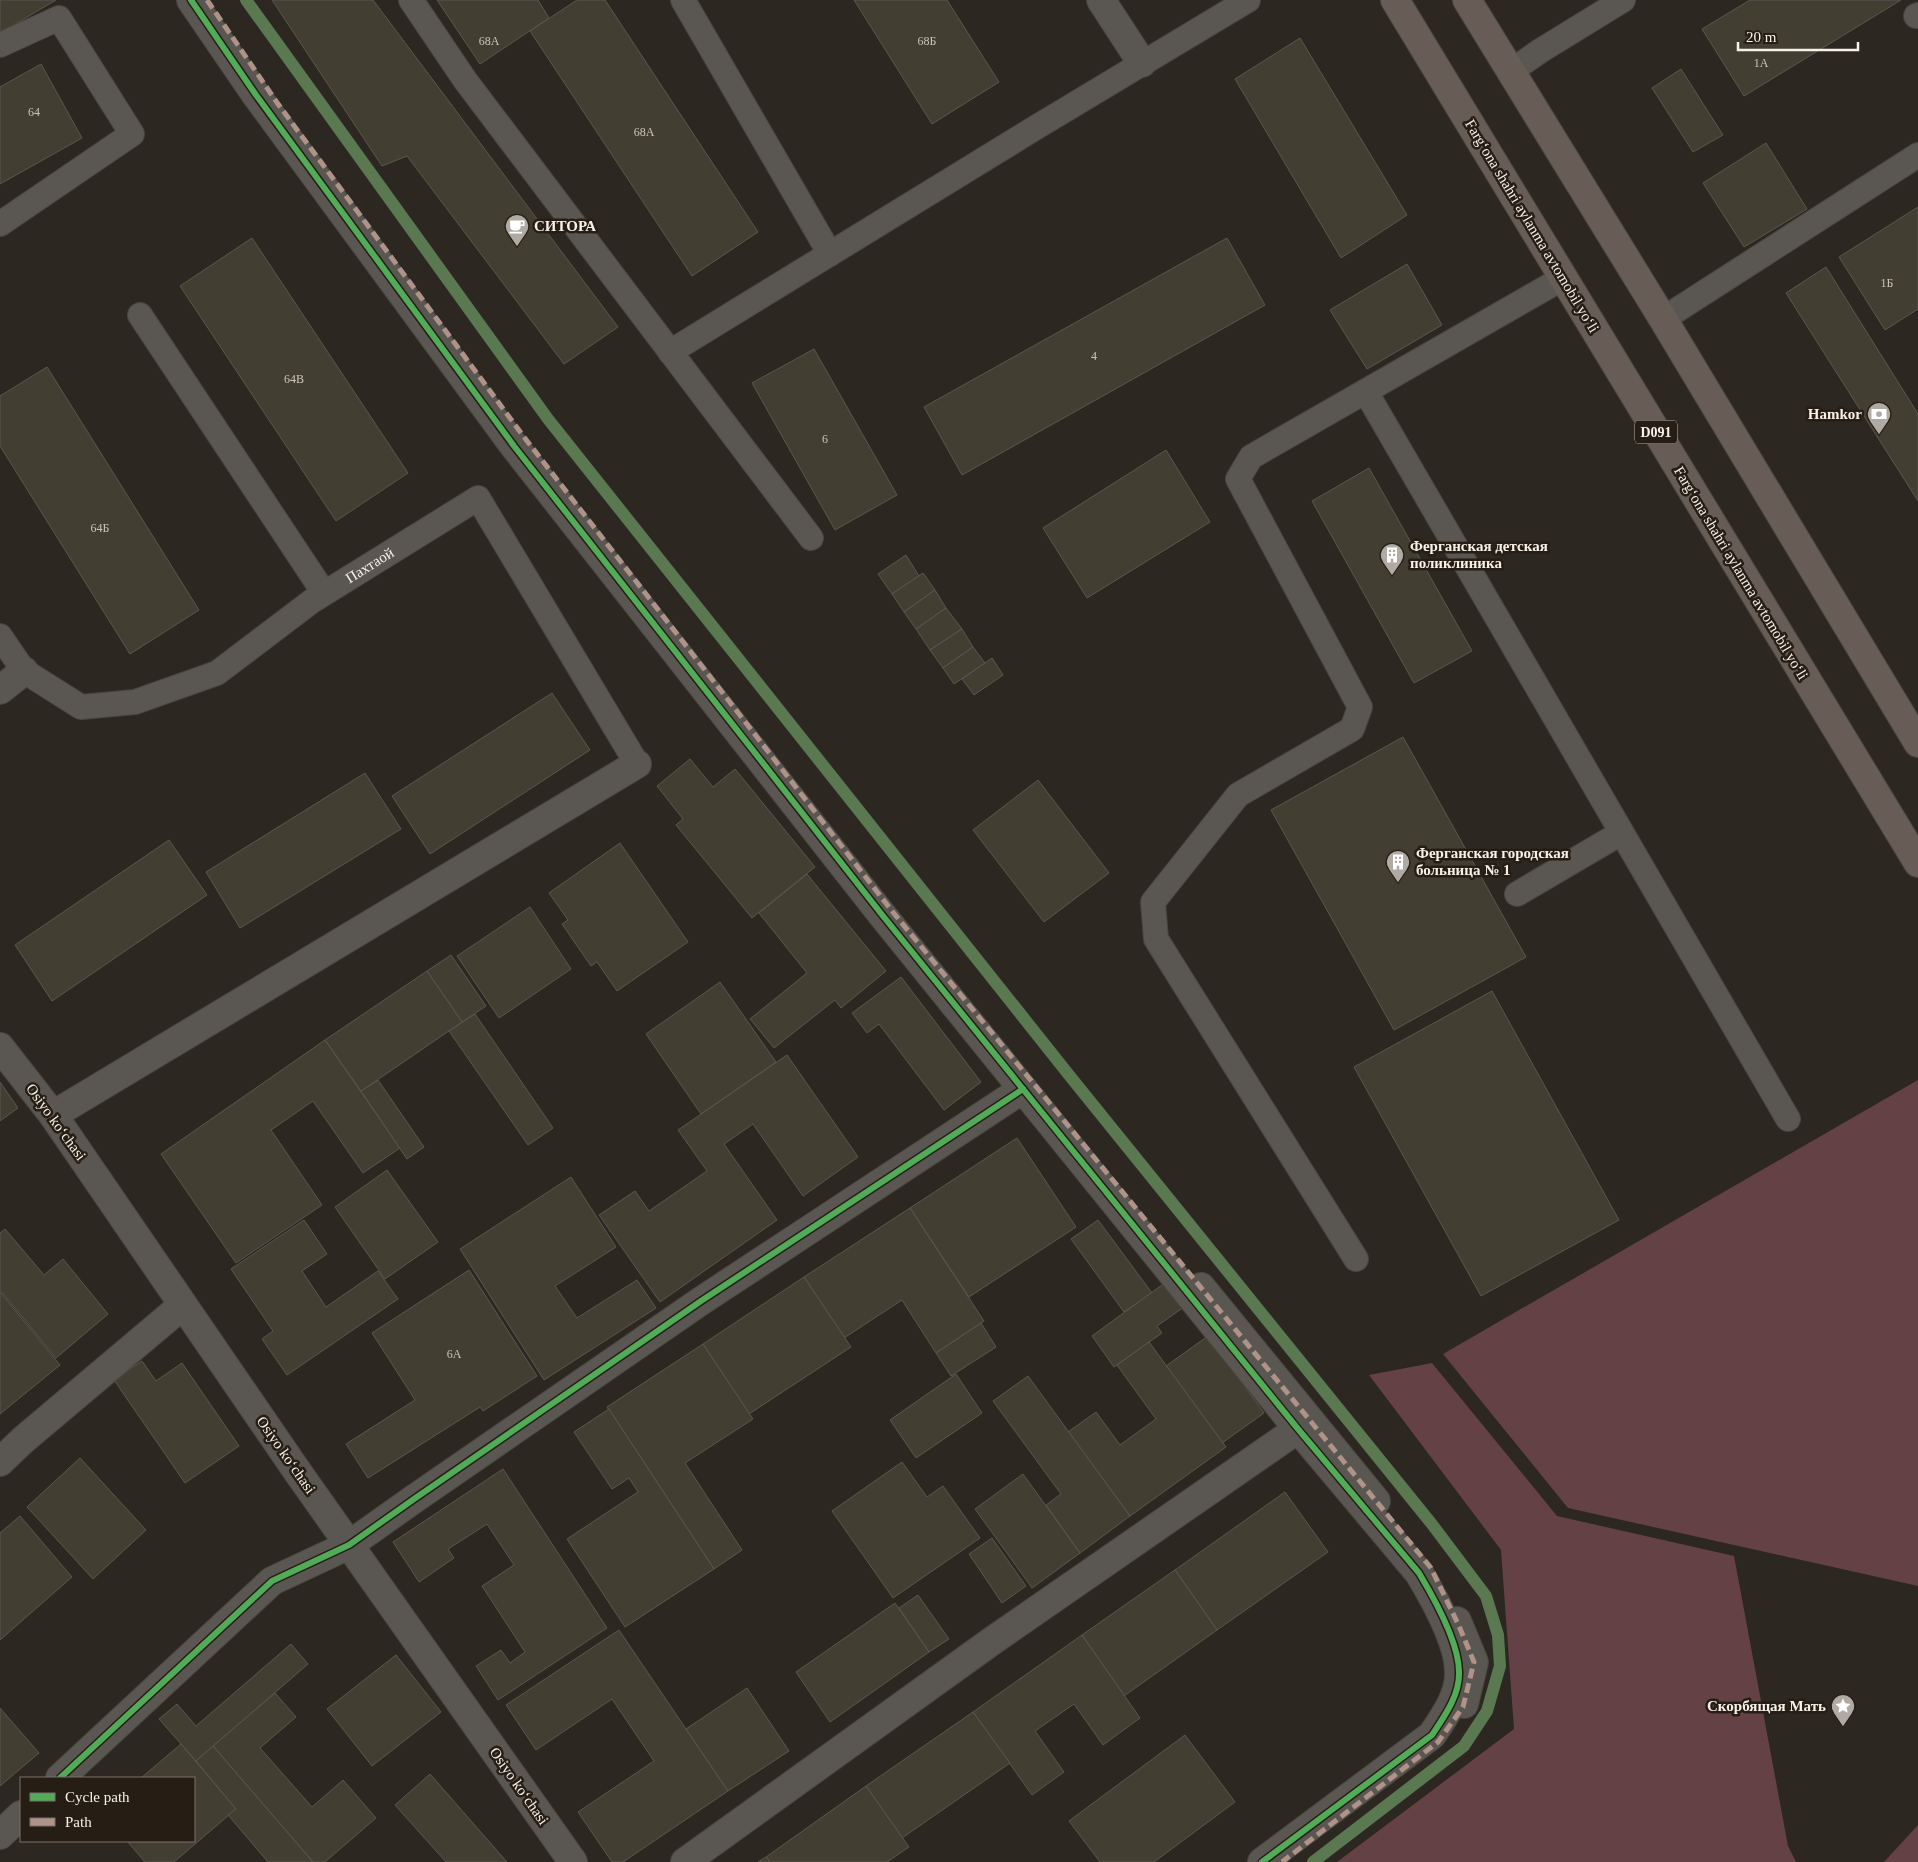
<svg xmlns="http://www.w3.org/2000/svg" width="1918" height="1862" viewBox="0 0 1918 1862" font-family="'Times New Roman',serif">
	<rect width="100%" height="100%" fill="#2c2721"/>
	<g fill="#644145">
		<polygon points="1918,1080 1918,1586 1568,1508 1443,1354"/>
		<polygon points="1432,1363 1557,1516 1734,1556 1788,1846 1796,1862 1337,1862 1514,1729 1501,1550 1369,1375"/>
		<polygon points="1918,1825 1918,1862 1884,1862"/>
	</g>
	<g fill="none" stroke-linecap="round" stroke-linejoin="round">
		<polyline stroke="#5a7950" stroke-width="12" points="246,0 548,419 1069,1075 1431,1523 1486,1596 1498,1635 1500,1666 1487,1711 1464,1746 1313,1862"/>
	</g>
	<g fill="#423f32" stroke="#5a5751">
		<polygon points="0,0 56,0 0,33"/>
		<polygon points="272,0 373,0 618,327 564,364 407,156 382,166"/>
		<polygon points="437,0 538,0 549,18 480,64"/>
		<polygon points="577,0 605,0 758,232 692,276 530,31"/>
		<polygon points="854,0 947,0 999,82 932,124"/>
		<polygon points="1750,0 1901,0 1744,96 1702,29"/>
		<polygon points="1300,38 1407,215 1341,258 1235,79"/>
		<polygon points="41,64 82,138 0,184 0,87"/>
		<polygon points="1681,69 1723,135 1693,152 1652,88"/>
		<polygon points="1766,143 1807,209 1744,247 1703,183"/>
		<polygon points="1918,207 1918,309 1885,330 1839,257"/>
		<polygon points="252,238 408,473 336,521 180,286"/>
		<polygon points="1227,238 1265,305 962,475 924,407"/>
		<polygon points="1407,264 1442,325 1367,369 1330,310"/>
		<polygon points="1826,267 1918,414 1918,501 1786,293"/>
		<polygon points="814,349 897,495 835,530 752,383"/>
		<polygon points="47,367 199,610 130,654 0,446 0,396"/>
		<polygon points="1166,450 1210,522 1087,598 1043,528"/>
		<polygon points="1369,468 1472,651 1414,683 1312,501"/>
		<polygon points="906,555 919,576 892,594 878,574"/>
		<polygon points="923,573 935,590 904,612 892,594"/>
		<polygon points="935,590 946,608 916,629 904,612"/>
		<polygon points="946,608 962,629 930,650 916,629"/>
		<polygon points="962,629 973,647 943,668 930,650"/>
		<polygon points="973,647 985,663 954,684 943,668"/>
		<polygon points="992,658 1003,675 974,695 962,679"/>
		<polygon points="552,693 590,750 430,854 392,796"/>
		<polygon points="1403,737 1526,957 1394,1030 1271,810"/>
		<polygon points="690,759 713,787 735,769 815,867 752,918 676,825 683,819 657,786"/>
		<polygon points="365,773 401,829 240,928 206,872"/>
		<polygon points="1038,780 1109,873 1044,922 973,830"/>
		<polygon points="169,840 207,895 52,1001 15,945"/>
		<polygon points="620,843 688,942 617,991 597,962 591,966 562,924 568,920 549,893"/>
		<polygon points="807,874 886,971 841,1008 835,1000 774,1048 750,1019 807,973 759,913"/>
		<polygon points="530,907 571,969 499,1018 457,956"/>
		<polygon points="451,955 486,1006 462,1022 427,971"/>
		<polygon points="427,971 462,1022 361,1091 325,1040"/>
		<polygon points="901,977 981,1082 944,1110 879,1024 867,1033 852,1013"/>
		<polygon points="720,982 776,1062 701,1114 646,1034"/>
		<polygon points="1492,991 1619,1220 1481,1296 1354,1067"/>
		<polygon points="475,1014 553,1128 528,1145 449,1031"/>
		<polygon points="325,1040 400,1148 363,1173 313,1101 271,1130 322,1205 236,1263 161,1154"/>
		<polygon points="787,1055 858,1157 803,1196 753,1124 724,1144 777,1220 660,1302 599,1215 635,1191 649,1211 707,1171 678,1130"/>
		<polygon points="378,1080 424,1147 407,1159 361,1091"/>
		<polygon points="0,1082 18,1108 0,1121"/>
		<polygon points="1017,1138 1076,1227 969,1297 910,1208"/>
		<polygon points="387,1170 438,1242 385,1279 335,1207"/>
		<polygon points="571,1177 616,1247 555,1286 577,1318 637,1280 656,1308 544,1380 460,1249"/>
		<polygon points="910,1208 984,1321 936,1353 902,1300 844,1338 804,1277"/>
		<polygon points="304,1220 327,1254 302,1271 326,1307 378,1271 398,1299 287,1375 262,1339 273,1331 231,1269"/>
		<polygon points="1098,1220 1152,1293 1124,1312 1071,1239"/>
		<polygon points="5,1229 44,1275 63,1259 108,1314 56,1358 0,1290 0,1233"/>
		<polygon points="469,1270 537,1376 483,1411 480,1407 368,1478 346,1444 415,1400 372,1333"/>
		<polygon points="804,1277 851,1347 749,1414 703,1344"/>
		<polygon points="1166,1282 1184,1307 1157,1326 1162,1333 1114,1367 1092,1336"/>
		<polygon points="0,1292 60,1365 0,1414"/>
		<polygon points="981,1323 996,1347 951,1376 936,1353"/>
		<polygon points="1208,1336 1264,1413 1222,1443 1166,1366"/>
		<polygon points="1149,1342 1226,1447 1130,1516 1068,1432 1096,1412 1120,1445 1156,1419 1117,1365"/>
		<polygon points="703,1344 753,1419 685,1463 742,1550 714,1569 607,1407"/>
		<polygon points="142,1361 156,1381 182,1363 239,1446 185,1483 114,1380"/>
		<polygon points="956,1374 982,1413 916,1458 890,1420"/>
		<polygon points="1028,1376 1130,1516 1080,1553 1046,1505 1061,1494 993,1401"/>
		<polygon points="609,1409 714,1569 625,1627 567,1539 638,1492 629,1478 612,1489 574,1432"/>
		<polygon points="80,1458 146,1530 93,1579 27,1507"/>
		<polygon points="902,1462 927,1497 943,1486 980,1538 893,1598 832,1511"/>
		<polygon points="503,1469 607,1628 498,1700 476,1666 501,1650 510,1663 525,1652 482,1586 514,1565 487,1524 448,1549 454,1558 419,1582 393,1542"/>
		<polygon points="1023,1474 1080,1553 1032,1588 975,1509"/>
		<polygon points="1285,1492 1328,1552 1217,1630 1175,1570"/>
		<polygon points="20,1516 72,1577 0,1640 0,1533"/>
		<polygon points="992,1538 1026,1586 1002,1603 969,1554"/>
		<polygon points="1175,1570 1217,1630 1124,1696 1082,1635"/>
		<polygon points="918,1595 949,1639 929,1652 899,1608"/>
		<polygon points="895,1603 929,1652 830,1722 796,1672"/>
		<polygon points="619,1630 728,1791 623,1862 612,1862 578,1812 654,1761 612,1699 536,1750 506,1705"/>
		<polygon points="1082,1635 1140,1718 1103,1745 1074,1704 1035,1731 1064,1772 1032,1795 973,1712"/>
		<polygon points="291,1644 308,1664 196,1761 159,1719 177,1704 196,1726"/>
		<polygon points="396,1655 441,1712 372,1766 327,1709"/>
		<polygon points="747,1688 789,1751 728,1791 686,1729"/>
		<polygon points="275,1693 296,1717 260,1748 312,1807 343,1780 376,1818 325,1862 313,1862 213,1746"/>
		<polygon points="0,1708 39,1753 0,1786"/>
		<polygon points="973,1712 1010,1763 902,1838 866,1786"/>
		<polygon points="1185,1735 1235,1802 1154,1862 1100,1862 1069,1821"/>
		<polygon points="181,1744 236,1809 174,1862 145,1862 127,1841 194,1841 194,1778 141,1778"/>
		<polygon points="213,1746 313,1862 268,1862 228,1815 236,1809 196,1761"/>
		<polygon points="430,1774 507,1862 446,1862 395,1805"/>
		<polygon points="866,1786 909,1847 887,1862 770,1862 766,1857"/>
		<polygon points="766,1857 770,1862 758,1862"/>
	</g>
	<g fill="none" stroke-linecap="round" stroke-linejoin="round">
		<g stroke="#494540" stroke-width="26">
			<g id="service">
				<polyline points="411,0 465,80 811,538"/>
				<polyline points="683,0 830,254"/>
				<polyline points="1916,16 1918,15"/>
				<polyline points="0,45 59,18 132,134 0,224"/>
				<polyline points="1510,72 1540,51 1623,0"/>
				<polyline points="140,315 324,593"/>
				<polyline points="1663,319 1918,155"/>
				<polyline points="670,352 1035,128 1248,0"/>
				<polyline points="1366,392 1788,1119"/>
				<path id="s1" d="M0,636L24,671L81,707L135,702L217,673L312,601L478,498L637,764"/>
				<polyline points="1517,894 1621,833"/>
				<polyline points="1356,1259 1156,939 1153,902 1238,795 1352,729 1360,707 1238,479 1251,457 1563,278"/>
			</g>
		</g>
		<g stroke="#494540" stroke-width="30">
			<g id="pedestrian">
				<polyline points="1201,1287 1376,1501"/>
				<polyline points="1457,1621 1474,1662 1464,1704"/>
			</g>
		</g>
		<g stroke="#494540" stroke-width="30">
			<g id="minor">
				<path d="M191,0L256,95L514,446L883,916L1298,1429L1419,1573C1434,1598 1459,1642 1459,1672C1460,1695 1444,1717 1432,1735L1262,1862"/>
				<polyline points="1101,0 1142,63"/>
				<polyline points="0,690 24,671"/>
				<polyline points="0,1047 53,1115 297,1471 573,1862"/>
				<polyline points="53,1115 637,764"/>
				<polyline points="0,1462 23,1440 183,1305"/>
				<polyline points="60,1778 272,1581 349,1545 414,1499 701,1301 1023,1089"/>
				<polyline points="0,1835 21,1815"/>
				<polyline points="685,1862 992,1641 1298,1429"/>
			</g>
		</g>
		<g stroke="#494540" stroke-width="30">
			<g id="trunk">
				<polyline points="1395,0 1918,863"/>
				<polyline points="1467,0 1663,319 1918,743"/>
			</g>
		</g>
		<use href="#service" stroke="#5a5652" stroke-width="24"/>
		<use href="#pedestrian" stroke="#5a5652" stroke-width="28"/>
		<use href="#minor" stroke="#5a5652" stroke-width="28"/>
		<use href="#trunk" stroke="#675d56" stroke-width="28"/>
		<polyline stroke="#af9288" stroke-width="5" stroke-dasharray="10 5" stroke-linecap="butt" points="207,0 278,104 524,437 892,911 1431,1568 1459,1626 1474,1662 1463,1707 1438,1742 1282,1862"/>
		<g stroke="#261e14" stroke-width="9">
			<g id="cycleway">
				<path d="M191,0L256,95L514,446L883,916L1298,1429L1419,1573C1434,1598 1459,1642 1459,1672C1460,1695 1444,1717 1432,1735L1262,1862"/>
				<polyline points="60,1778 272,1581 349,1545 414,1499 701,1301 1023,1089"/>
			</g>
		</g>
		<use href="#cycleway" stroke="#51ab58" stroke-width="6"/>
	</g>
	<defs>
		<g id="cafe-pin" transform="scale(1.25)"><path d="M0 17L-7.5 6A9.5 9.5 0 1 1 7.5 6Z" fill="#b0aaa4" stroke="#261e14"/><path d="M-5.5-4.5H6V0H3Q3 3.5 0 3.5H-2.5Q-5.5 3.5-5.5 0ZM3-3.2v2h1.7v-2ZM-6 4.5H4V6H-6Z" fill="#fff"/></g>
		<g id="bank-pin" transform="scale(1.25)"><path d="M0 17L-7.5 6A9.5 9.5 0 1 1 7.5 6Z" fill="#b0aaa4" stroke="#261e14"/><path d="M-6-4H6V4H-6ZM0-2.3a2.3 2.3 0 1 0 0 4.6a2.3 2.3 0 1 0 0-4.6Z" fill="#fff"/></g>
		<g id="building-pin" transform="scale(1.25)"><path d="M0 17L-7.5 6A9.5 9.5 0 1 1 7.5 6Z" fill="#b0aaa4" stroke="#261e14"/><path d="M-4-6H4V6H1V3H-1V6H-4ZM-2.5-4.3h1.7v1.8h-1.7ZM.8-4.3h1.7v1.8H.8ZM-2.5-1h1.7V.8h-1.7ZM.8-1h1.7V.8H.8Z" fill="#fff"/></g>
		<g id="sight-pin" transform="scale(1.25)"><path d="M0 17L-7.5 6A9.5 9.5 0 1 1 7.5 6Z" fill="#b0aaa4" stroke="#261e14"/><path d="M0-6L1.8-2.2L6-1.7L2.9 1.2L3.7 5.4L0 3.3L-3.7 5.4L-2.9 1.2L-6-1.7L-1.8-2.2Z" fill="#fff"/></g>
	</defs>
	<g fill-rule="evenodd">
		<use href="#cafe-pin" x="517" y="226"/>
		<use href="#bank-pin" x="1879" y="414"/>
		<use href="#building-pin" x="1392" y="555"/>
		<use href="#building-pin" x="1398" y="862"/>
		<use href="#sight-pin" x="1843" y="1706"/>
	</g>
	<g text-anchor="middle" dominant-baseline="central" stroke-width="5" stroke-linejoin="round" paint-order="stroke">
		<g font-size="12" fill="#cac4bc">
			<text x="489" y="41">68А</text>
			<text x="927" y="41">68Б</text>
			<text x="1761" y="63">1А</text>
			<text x="34" y="112">64</text>
			<text x="644" y="132">68А</text>
			<text x="1887" y="283">1Б</text>
			<text x="1094" y="356">4</text>
			<text x="294" y="379">64В</text>
			<text x="825" y="439">6</text>
			<text x="100" y="528">64Б</text>
			<text x="454" y="1354">6А</text>
		</g>
		<rect fill="#261e14" stroke="#b8b2aa" stroke-width="1" x="1635" y="420.5" width="42" height="23" rx="4"/>
		<g font-size="14" font-weight="bold" fill="#f7f1ea">
			<text x="1656" y="432">D091</text>
		</g>
		<g font-size="15" font-weight="bold" fill="#f7f1ea" stroke="#261e14" text-anchor="start">
			<text x="534" y="226">СИТОРА</text>
			<text x="1862" y="414" text-anchor="end">Hamkor</text>
			<text x="1410" y="546">Ферганская детская<tspan x="1410" dy="17">поликлиника</tspan></text>
			<text x="1416" y="853">Ферганская городская<tspan x="1416" dy="17">больница № 1</tspan></text>
			<text x="1826" y="1706" text-anchor="end">Скорбящая Мать</text>
		</g>
		<g font-size="15" fill="#f7f1ea" stroke="#261e14">
			<text transform="translate(1532 226) rotate(59)">Fargʻona shahri aylanma avtomobil yoʻli</text>
			<text stroke="none"><textPath href="#s1" startOffset="438">Пахтаой</textPath></text>
			<text transform="translate(1741 573) rotate(59)">Fargʻona shahri aylanma avtomobil yoʻli</text>
			<text transform="translate(56 1122) rotate(54)">Osiyo koʻchasi</text>
			<text transform="translate(286 1455) rotate(55)">Osiyo koʻchasi</text>
			<text transform="translate(519 1786) rotate(55)">Osiyo koʻchasi</text>
		</g>
	</g>
	<rect x="20" y="1777" width="175" height="65" fill="#261e14" stroke="#7a726a"/>
	<rect x="30" y="1793" width="25" height="8" fill="#51ab58" stroke="#7a726a"/>
	<text x="65" y="1802" font-size="15" fill="#f7f1ea">Cycle path</text>
	<rect x="30" y="1818" width="25" height="8" fill="#af9288" stroke="#7a726a"/>
	<text x="65" y="1827" font-size="15" fill="#f7f1ea">Path</text>
	<path d="M1738 42v8h120v-8" fill="none" stroke="#f7f1ea" stroke-width="2.5"/>
	<text x="1746" y="42" font-size="15" fill="#f7f1ea" stroke="#261e14" stroke-width="4" paint-order="stroke">20 m</text>
</svg>
